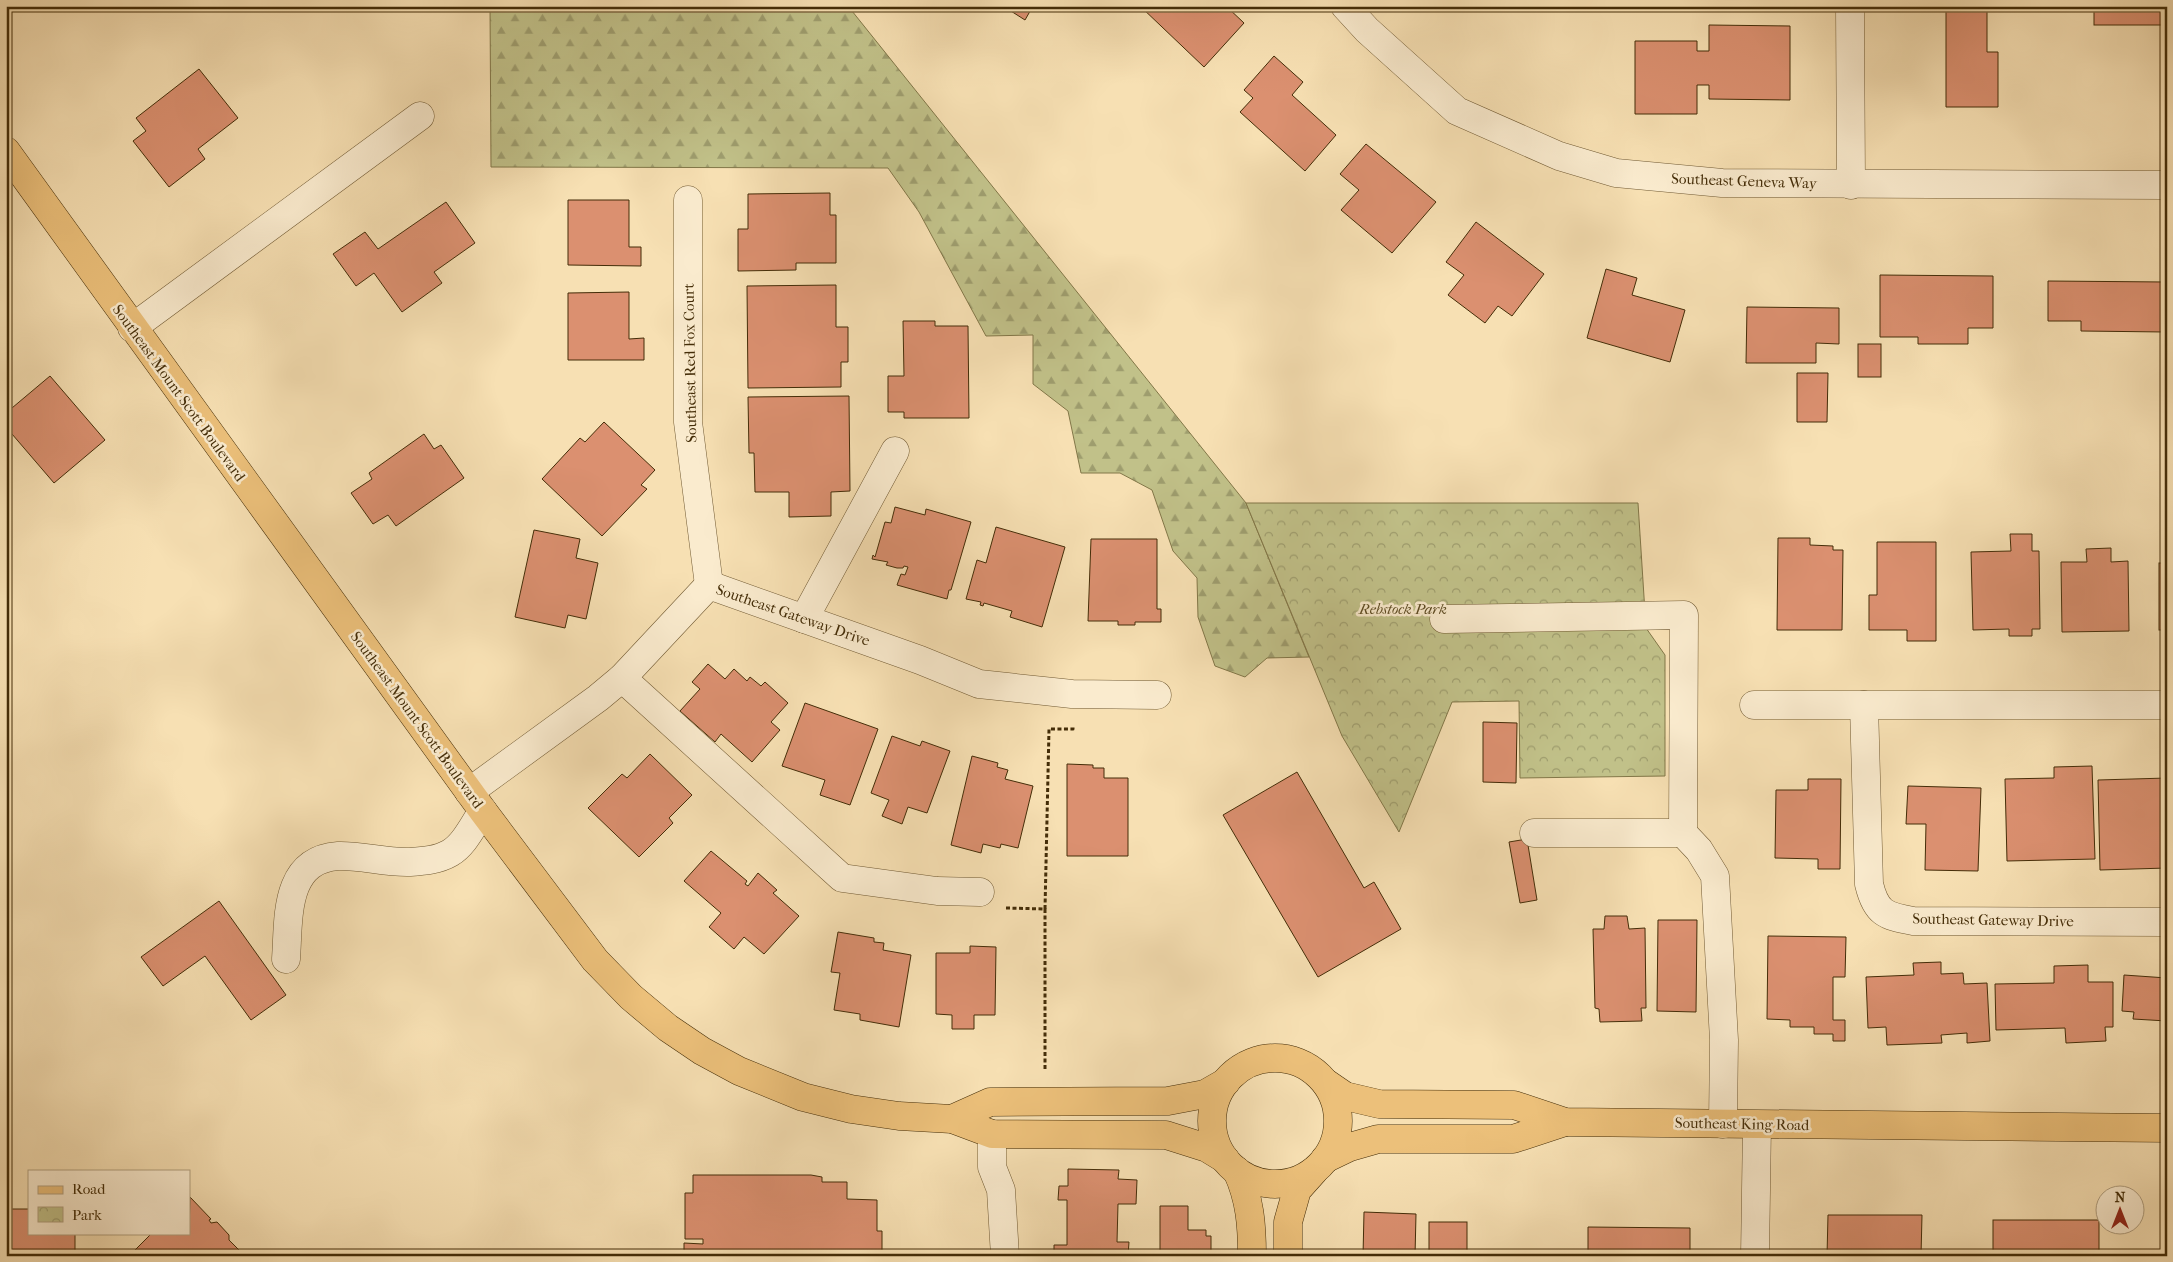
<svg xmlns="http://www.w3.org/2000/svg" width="2173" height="1262" viewBox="0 0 2173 1262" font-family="'IM FELL French Canon',serif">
	<defs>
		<pattern id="forest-firs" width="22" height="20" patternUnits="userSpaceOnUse" patternTransform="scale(1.25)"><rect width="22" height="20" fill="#c1c189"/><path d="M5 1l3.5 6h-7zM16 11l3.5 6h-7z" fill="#9e9d6e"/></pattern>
		<pattern id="park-crowns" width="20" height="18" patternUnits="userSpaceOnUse" patternTransform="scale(1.25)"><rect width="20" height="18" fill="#c1c189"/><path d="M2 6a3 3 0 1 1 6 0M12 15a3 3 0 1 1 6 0" fill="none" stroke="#9e9d6e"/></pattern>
	</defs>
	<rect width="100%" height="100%" fill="#f7e0b3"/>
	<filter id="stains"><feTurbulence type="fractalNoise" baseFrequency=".004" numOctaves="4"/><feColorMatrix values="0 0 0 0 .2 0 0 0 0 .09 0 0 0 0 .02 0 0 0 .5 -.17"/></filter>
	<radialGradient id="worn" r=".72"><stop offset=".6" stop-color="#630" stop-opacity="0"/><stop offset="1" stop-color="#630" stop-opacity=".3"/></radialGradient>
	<polygon fill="url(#forest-firs)" stroke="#827748" points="490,6 848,6 1246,503 1309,657 1267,658 1245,677 1215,666 1198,617 1197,578 1173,551 1152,490 1120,473 1081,473 1068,411 1033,384 1033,335 986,336 919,212 888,168 491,167"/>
	<polygon fill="url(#park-crowns)" stroke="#827748" points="1246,503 1638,503 1646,628 1665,655 1665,776 1520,778 1519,701 1452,702 1399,832 1342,736"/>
	<g fill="#db9070" stroke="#442d08">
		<polygon points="1003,6 1033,6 1025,20"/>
		<polygon points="1140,6 1226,6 1244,23 1204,67"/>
		<rect x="2094" y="6" width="73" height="19"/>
		<polygon points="1946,10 1987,10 1987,52 1998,52 1998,107 1946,107"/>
		<polygon points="1709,25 1790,26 1790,100 1709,99 1709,85 1697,85 1697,114 1635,114 1635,41 1697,41 1697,51 1709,51"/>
		<polygon points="1274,56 1303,82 1292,95 1336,135 1305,171 1240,112 1253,98 1244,90"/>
		<polygon points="199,69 238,118 198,149 205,159 169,187 133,141 146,131 136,118"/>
		<polygon points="1366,144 1436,202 1392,253 1341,210 1359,190 1340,174"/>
		<polygon points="830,193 830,215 836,215 836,263 796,263 796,270 738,271 738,229 748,229 748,194"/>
		<polygon points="568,200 629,200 629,247 641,247 641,266 568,265"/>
		<polygon points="446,202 475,243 434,272 442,283 402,312 374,273 356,286 333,254 365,232 378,249"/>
		<polygon points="1476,222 1544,274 1512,316 1498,306 1485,323 1448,295 1464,275 1446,262"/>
		<polygon points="1606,269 1637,278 1632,295 1685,310 1670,362 1587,338"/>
		<polygon points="1880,275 1993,276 1993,328 1968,328 1968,344 1918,344 1918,337 1880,337"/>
		<polygon points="2048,281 2165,282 2165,332 2081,331 2081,321 2048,321"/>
		<polygon points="836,285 836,327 848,327 848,362 841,362 841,387 748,388 747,286"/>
		<polygon points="629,292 629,339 644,338 644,360 568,360 568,293"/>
		<polygon points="1747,307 1839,308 1839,344 1816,343 1816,363 1746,363"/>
		<polygon points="903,321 935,321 935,326 968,326 969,418 904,418 904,412 888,412 888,376 904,376"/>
		<rect x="1858" y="344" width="23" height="33"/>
		<polygon points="1797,373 1828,373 1827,422 1797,422"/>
		<polygon points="50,376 105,440 54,483 6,427 6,413"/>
		<polygon points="849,396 850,491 831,492 831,516 789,517 789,492 755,492 754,453 749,453 748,397"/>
		<polygon points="604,422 655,470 641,485 647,489 602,536 542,479 580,438 585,442"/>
		<polygon points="424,434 434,449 441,445 464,478 396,526 388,515 373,524 351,493 372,479 369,473"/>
		<polygon points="895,507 925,515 926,509 971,522 951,590 949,590 947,599 897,585 901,574 905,575 908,567 904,566 903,568 897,568 886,565 888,562 872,559 873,555 875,557 885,522 891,523"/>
		<polygon points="996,527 1065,547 1042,627 1010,617 1012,611 984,603 983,606 980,605 981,602 966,599 977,560 986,563"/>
		<polygon points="534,530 580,539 576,558 598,563 586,619 568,615 565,628 515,617"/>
		<polygon points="2010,534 2032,534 2032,551 2039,551 2040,629 2032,629 2032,636 2009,636 2009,629 1973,630 1971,552 2011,551"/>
		<polygon points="1778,538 1810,538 1810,545 1833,546 1833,550 1843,550 1842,630 1777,630"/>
		<polygon points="1091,539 1157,539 1157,609 1161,609 1161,622 1135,622 1135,625 1118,625 1118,621 1088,621"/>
		<polygon points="1877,542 1936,542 1936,641 1907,641 1907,630 1869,630 1869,595 1877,595"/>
		<polygon points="2111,548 2111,562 2128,561 2129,631 2062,632 2061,562 2087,562 2086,549"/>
		<rect x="2159" y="563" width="8" height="67"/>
		<polygon points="708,664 725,679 734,669 747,681 750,677 761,686 765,682 788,703 771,722 780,730 752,762 721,734 715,742 680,711 700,689 692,682"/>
		<polygon points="805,703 878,729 850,805 820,795 825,780 782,766"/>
		<polygon points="1483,722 1517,723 1516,783 1483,782"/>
		<polygon points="892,736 920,746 922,741 950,751 927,813 908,807 902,824 882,816 889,800 871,793"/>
		<polygon points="650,754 692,795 669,818 673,823 639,857 588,808 622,774 627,778"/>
		<polygon points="972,756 998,763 997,767 1008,770 1005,779 1033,786 1018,848 1001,844 1000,848 983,844 981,853 951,845"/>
		<polygon points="1067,764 1093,765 1093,768 1104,768 1104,778 1128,778 1128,856 1067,856"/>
		<polygon points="2092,766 2095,859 2007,861 2005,779 2054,778 2054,767"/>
		<polygon points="1297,772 1364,888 1374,882 1401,929 1318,977 1223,815"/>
		<polygon points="2167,778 2167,868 2100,870 2098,780"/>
		<polygon points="1808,779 1841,779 1840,869 1818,869 1818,859 1775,858 1776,790 1808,790"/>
		<polygon points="1908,786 1981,788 1978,871 1925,870 1926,824 1906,824"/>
		<polygon points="1527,839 1537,900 1520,903 1509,842"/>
		<polygon points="711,851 747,881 745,884 748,886 758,873 777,890 773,893 799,916 764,954 744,937 734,949 709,927 721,913 684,881"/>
		<polygon points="219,901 286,995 251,1020 205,956 163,986 141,957"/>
		<polygon points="1605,916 1627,916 1629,929 1645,928 1646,1008 1641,1008 1642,1021 1600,1022 1599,1009 1595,1008 1593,929 1604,929"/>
		<polygon points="1658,920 1697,920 1696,1012 1657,1011"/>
		<polygon points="838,932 874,938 874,942 884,943 883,950 911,955 899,1027 860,1020 860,1014 834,1010 840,973 831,972"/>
		<polygon points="1768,936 1846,937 1845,977 1833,977 1833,1020 1845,1020 1845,1041 1833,1041 1833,1034 1814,1034 1814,1027 1790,1027 1790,1020 1767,1019"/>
		<polygon points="970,946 996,947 995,1015 974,1015 974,1029 952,1029 952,1015 936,1014 936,953 970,953"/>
		<polygon points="1941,962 1941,974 1963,973 1964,984 1987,983 1990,1041 1967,1043 1967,1033 1941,1035 1942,1043 1887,1045 1886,1027 1868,1028 1866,977 1914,975 1913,963"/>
		<polygon points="2088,965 2088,982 2113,982 2113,1027 2105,1027 2106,1041 2066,1043 2065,1028 1996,1030 1995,984 2054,983 2054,966"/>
		<polygon points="2124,975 2167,978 2167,1021 2133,1019 2134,1012 2122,1011"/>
		<polygon points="1068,1169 1119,1170 1118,1179 1137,1180 1136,1204 1118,1204 1117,1242 1129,1242 1128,1256 1054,1256 1054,1245 1067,1245 1067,1200 1058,1200 1059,1186 1068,1186"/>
		<polygon points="693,1175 811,1175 822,1177 822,1182 847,1182 847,1199 877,1200 877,1231 882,1231 882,1256 684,1256 684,1243 703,1244 703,1239 685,1239 685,1193 693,1193"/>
		<polygon points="190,1197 211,1219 209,1220 211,1223 217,1222 229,1235 229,1240 245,1256 132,1256 132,1253 152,1233 189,1233"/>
		<polygon points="1160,1206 1188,1206 1188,1230 1206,1230 1206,1236 1211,1236 1211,1256 1160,1256"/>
		<polygon points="6,1209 29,1209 29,1233 75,1233 75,1256 6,1256"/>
		<rect x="2164" y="1211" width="3" height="45"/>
		<polygon points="1364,1212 1416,1214 1415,1256 1363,1256"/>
		<polygon points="1828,1215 1922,1215 1921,1256 1827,1256"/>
		<rect x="1993" y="1220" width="106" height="36"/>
		<rect x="1429" y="1222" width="38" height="34"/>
		<polygon points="1588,1227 1690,1228 1690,1256 1588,1256"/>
	</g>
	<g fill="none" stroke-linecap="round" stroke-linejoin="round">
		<g stroke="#715a33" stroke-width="29">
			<g id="minor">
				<polyline points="1345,6 1367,30 1457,111 1559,156 1616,173 1722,183 2167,185"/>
				<polyline points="1850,6 1851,185"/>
				<polyline points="688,200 688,422 709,585"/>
				<polyline points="132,328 420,116"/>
				<polyline points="804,619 895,451"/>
				<polyline points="1444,619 1684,615 1683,833 1699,850 1715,876 1724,1040 1723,1124"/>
				<polyline points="622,678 842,878 937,891 980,892"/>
				<polyline points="1754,705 2167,705"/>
				<path d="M1864,705L1869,884C1876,913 1885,916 1913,921L2167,922"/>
				<polyline points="469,792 598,698 622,678 709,585 920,660 979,684 1072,694 1157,695"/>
				<polyline points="1534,833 1683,833"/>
				<path d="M286,959C289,920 283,860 338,856C360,855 386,863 410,862C424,861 438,860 450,853C465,844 473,825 483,811"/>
				<polyline points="992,1134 992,1167 1001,1190 1005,1256"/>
				<polyline points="1755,1256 1757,1125"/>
			</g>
		</g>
		<g stroke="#442d08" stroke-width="29">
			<g id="major">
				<polyline points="6,151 483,811 595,960 631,997 668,1028 702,1051 739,1071 803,1097 851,1109 899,1116 952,1119 992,1134 1166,1135 1207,1148 1225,1159"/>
				<circle cx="1275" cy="1121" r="63"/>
				<polyline points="1326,1083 1345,1096 1379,1104 1514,1105 1565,1122 2167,1128"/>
				<polyline points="952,1119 990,1102 1168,1101 1205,1094 1226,1082"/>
				<polyline points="1325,1159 1350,1147 1378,1139 1513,1139 1565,1122"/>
				<path d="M1237,1171C1250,1199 1252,1225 1252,1256"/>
				<polyline points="1288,1256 1288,1222 1297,1190 1314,1171"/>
			</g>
		</g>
		<g stroke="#442d08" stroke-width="3" stroke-dasharray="4 2.5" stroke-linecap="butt">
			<polyline points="1006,908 1045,909 1045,1071"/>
			<polyline points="1045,909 1049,729 1073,729 1073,725"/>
		</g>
		<use href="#minor" stroke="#faebce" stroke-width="28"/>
		<use href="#major" stroke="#ecc07a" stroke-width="28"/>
	</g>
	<g text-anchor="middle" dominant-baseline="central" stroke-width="5" stroke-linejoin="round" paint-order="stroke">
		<g font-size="15" fill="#442d08" stroke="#faebce">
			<text transform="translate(1744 181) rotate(2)">Southeast Geneva Way</text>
			<text transform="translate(690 363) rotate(-91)">Southeast Red Fox Court</text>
			<text transform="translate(179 393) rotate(54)">Southeast Mount Scott Boulevard</text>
			<text transform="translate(793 615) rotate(19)">Southeast Gateway Drive</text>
			<text transform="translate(417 720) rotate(54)">Southeast Mount Scott Boulevard</text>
			<text transform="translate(1993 920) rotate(1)">Southeast Gateway Drive</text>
			<text transform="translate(1742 1124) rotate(1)">Southeast King Road</text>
		</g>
		<g font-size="15" font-style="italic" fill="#5d4b22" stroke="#faebce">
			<text x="1403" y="609">Rebstock Park</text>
		</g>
	</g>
	<rect width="2173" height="1262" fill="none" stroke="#f7e0b3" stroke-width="25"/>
	<rect x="8" y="8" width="2158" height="1247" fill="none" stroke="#442d08" stroke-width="2.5"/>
	<rect x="12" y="12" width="2148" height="1237" fill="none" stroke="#442d08"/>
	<rect x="28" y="1170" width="162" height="65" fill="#faebce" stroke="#b19f7f"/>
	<rect x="38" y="1186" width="25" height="8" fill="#ecc07a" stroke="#b19f7f"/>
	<text x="72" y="1194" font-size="15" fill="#442d08">Road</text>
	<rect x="38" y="1207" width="25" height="15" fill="url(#park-crowns)" stroke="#b19f7f"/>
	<text x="72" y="1220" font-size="15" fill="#442d08">Park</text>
	<g transform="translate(2120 1210)"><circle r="24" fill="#faebce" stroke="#b19f7f"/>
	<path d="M0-4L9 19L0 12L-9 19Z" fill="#8f2418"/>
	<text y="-8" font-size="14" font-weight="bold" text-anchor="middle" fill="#442d08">N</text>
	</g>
	<rect width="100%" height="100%" filter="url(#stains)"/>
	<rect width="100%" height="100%" fill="url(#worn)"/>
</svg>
